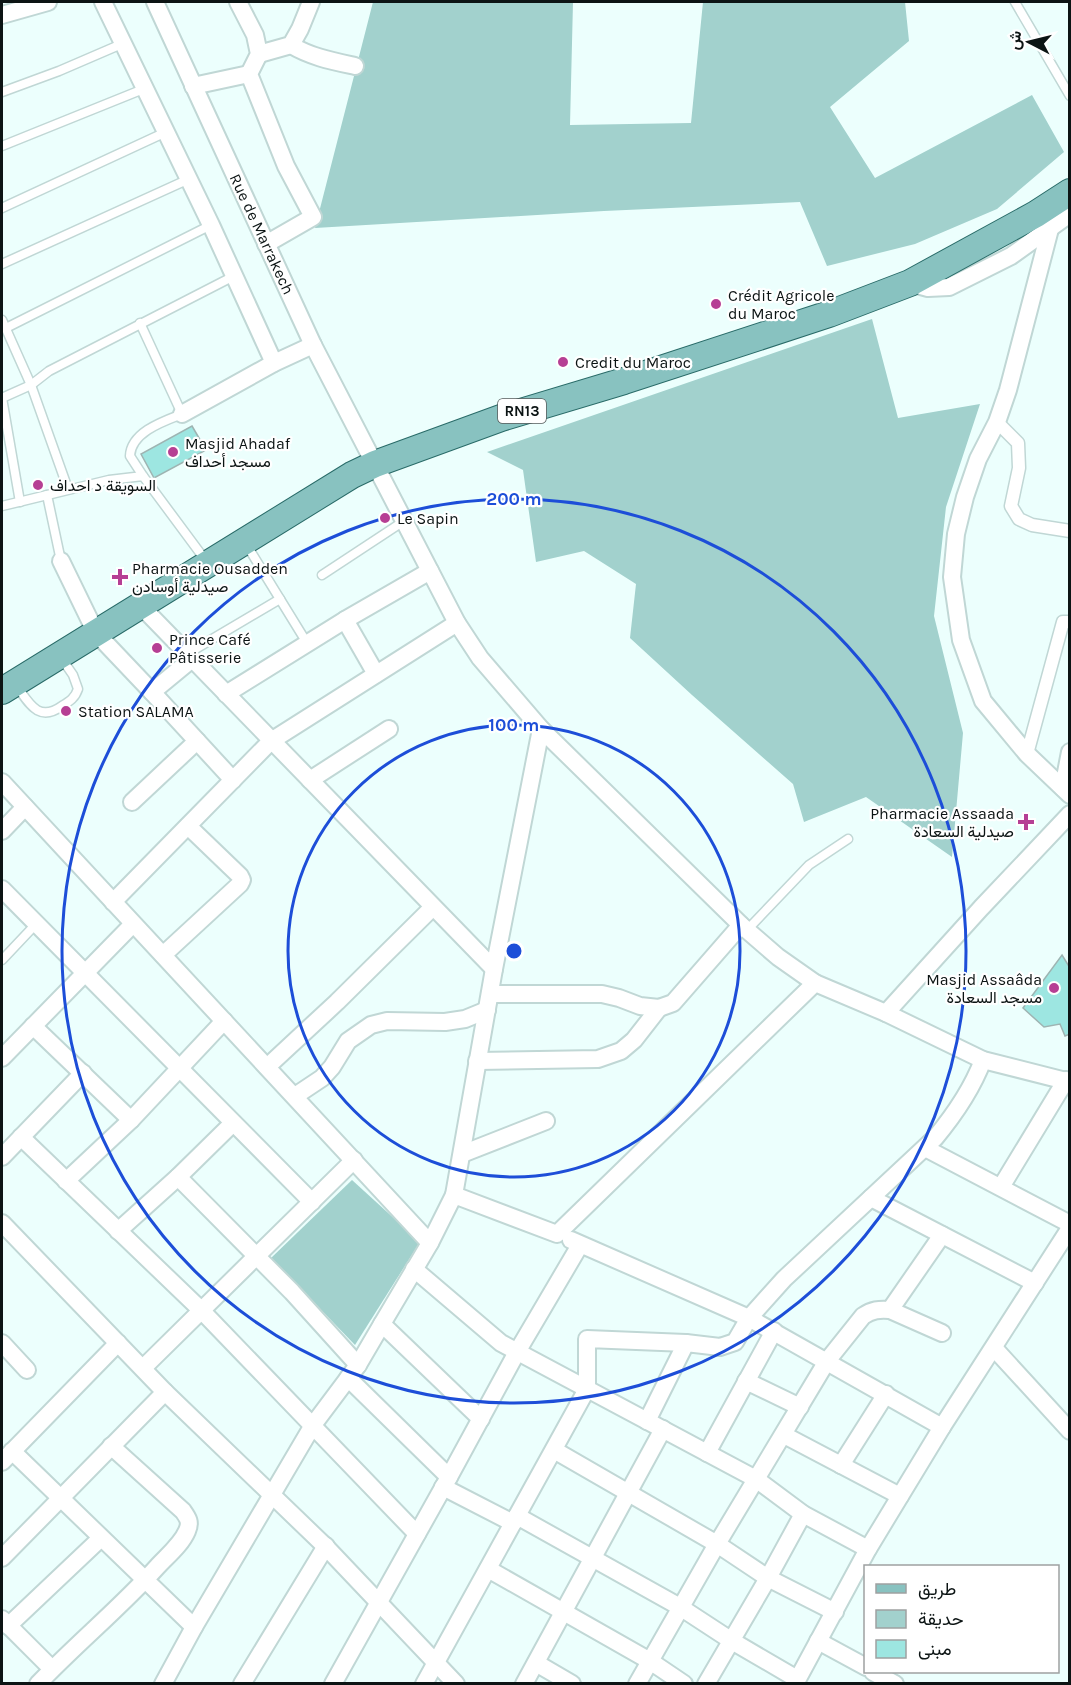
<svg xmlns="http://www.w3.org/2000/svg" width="1071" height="1685" viewBox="0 0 1071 1685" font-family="Karla,Vazirmatn,sans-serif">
	<rect width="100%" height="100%" fill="#ecfffd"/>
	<g fill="#a2d1cd">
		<polygon points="373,2 573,2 570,125 691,123 703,2 905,2 909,41 830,107 875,178 1032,95 1064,152 997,209 915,244 827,266 800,202 604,211 315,228"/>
		<polygon points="872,319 898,418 980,404 946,507 934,616 963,733 952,857 866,797 804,822 793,784 692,695 630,638 636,584 584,551 536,562 523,470 487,452"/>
		<polygon points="352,1180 420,1242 355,1345 271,1258"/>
	</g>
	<g fill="#9de6e1" stroke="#9eb4b2" stroke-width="1.5">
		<polygon points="192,426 206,450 154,478 141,454"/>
		<polygon points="1062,955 1070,968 1070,1034 1065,1036 1060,1024 1044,1027 1023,1008"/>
	</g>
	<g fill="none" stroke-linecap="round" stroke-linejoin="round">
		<g stroke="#c0d7d5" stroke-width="11">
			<g id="service">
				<polyline points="1015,2 1070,96"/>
				<polyline points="2,92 59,71 124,43"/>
				<polyline points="2,146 146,88"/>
				<polyline points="2,208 166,132"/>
				<polyline points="2,264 189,179"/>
				<polyline points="2,320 31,385 68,489"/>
				<path d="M140,323L182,414C164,421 131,432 130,456L143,476"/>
				<polyline points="6,328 211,225"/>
				<polyline points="2,398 31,385 49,371 234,276"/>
				<polyline points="2,398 20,502"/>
				<polyline points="47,495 61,561"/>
				<polyline points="2,506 109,480 143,476 206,561"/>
				<polyline points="246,544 307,643"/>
				<polyline points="322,575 404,521"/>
				<polyline points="187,654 280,599"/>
				<path d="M16,685C29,703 38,723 62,706C70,701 75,698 78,689L73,675L62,659"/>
				<polyline points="747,930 809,865 848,839"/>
				<polyline points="2,960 36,924"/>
			</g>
		</g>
		<g stroke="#c0d7d5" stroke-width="15">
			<g id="pedestrian">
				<polyline points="997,422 1018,443 1019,468 1011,506 1019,519 1032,525 1070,531"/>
				<polyline points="1027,754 1063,622 1070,622"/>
			</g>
		</g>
		<g stroke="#c0d7d5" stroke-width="20">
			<g id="minor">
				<polyline points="103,2 211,225 274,363"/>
				<polyline points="155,2 313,345 457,623 480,658 541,729 741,925 778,957 815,983"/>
				<polyline points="238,2 255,35 259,54 249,74 286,166 313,217 266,244"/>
				<polyline points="2,15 48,2"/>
				<path d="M291,45C311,57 332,61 355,66"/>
				<polyline points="259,54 291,45 300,29 311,2"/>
				<polyline points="193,86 249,74"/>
				<polyline points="1050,229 1008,390 997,422 978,459 965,497 956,534 952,577 961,640 983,701 1027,754 1070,795"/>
				<polyline points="910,283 928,288 949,287 1011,256 1070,214"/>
				<polyline points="182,414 274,363 313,345"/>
				<polyline points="61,561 96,633 152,692 192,659"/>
				<polyline points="140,605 494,969"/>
				<polyline points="345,620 376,674"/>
				<polyline points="152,692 233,780"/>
				<polyline points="226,694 345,620 430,571"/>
				<polyline points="310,780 389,729"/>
				<polyline points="2,782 430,1243"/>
				<polyline points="1063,788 1070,752"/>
				<polyline points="132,802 197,741"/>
				<polyline points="2,831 25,807"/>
				<polyline points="2,889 312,1202"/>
				<polyline points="113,902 271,741 457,623"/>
				<polyline points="163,955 240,884 242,880 240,876 188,826"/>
				<polyline points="490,994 602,994 619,998 640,1006 659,1008 673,1003 741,925"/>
				<polyline points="886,1013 981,908 1070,814"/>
				<polyline points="33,1026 131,1120"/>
				<polyline points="2,1058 133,924"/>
				<polyline points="477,1061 598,1059 621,1051 634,1040 659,1008"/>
				<polyline points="267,1067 337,1002 433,907"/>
				<polyline points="295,1096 322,1078 332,1067 348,1041 371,1025 387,1021 445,1022 465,1019 487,1010"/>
				<polyline points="21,1137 201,1310 417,1534"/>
				<polyline points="925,1148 1070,1224"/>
				<polyline points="462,1154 546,1121"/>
				<polyline points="2,1157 83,1073"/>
				<polyline points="178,1177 292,1292 358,1365"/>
				<polyline points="66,1181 131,1120 224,1021"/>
				<polyline points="1001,1187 1066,1080"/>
				<polyline points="454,1195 494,969 541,729"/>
				<polyline points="871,1198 1035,1283"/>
				<polyline points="2,1223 165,1392 325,1546 456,1684"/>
				<polyline points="118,1231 178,1177 233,1123"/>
				<polyline points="571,1240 749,1318 942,1427"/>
				<polyline points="414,1269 501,1343 756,1479 803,1514 868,1549"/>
				<polyline points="890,1310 942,1235"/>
				<polyline points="382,1324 481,1419"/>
				<polyline points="2,1343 27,1370"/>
				<polyline points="994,1348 1070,1431"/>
				<polyline points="143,1368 354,1160"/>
				<polyline points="348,1378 449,1477"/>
				<polyline points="746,1381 800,1407"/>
				<path d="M647,1421L686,1343L720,1347L735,1342L749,1318L784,1279L935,1138C955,1114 972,1089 983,1060"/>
				<polyline points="784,1435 900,1496"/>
				<polyline points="554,1450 717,1544 768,1578 835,1612"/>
				<polyline points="12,1451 194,1627"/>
				<polyline points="707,1453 774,1331"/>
				<polyline points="2,1462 118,1343"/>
				<polyline points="841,1465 886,1394"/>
				<polyline points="443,1487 513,1523"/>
				<polyline points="517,1516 680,1607 732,1641 797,1679"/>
				<polyline points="2,1558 165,1392"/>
				<polyline points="488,1569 650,1661 684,1684"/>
				<polyline points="2,1619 52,1669"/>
				<polyline points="8,1626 101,1538"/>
				<polyline points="818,1641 866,1667"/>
				<polyline points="536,1663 572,1684"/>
				<polyline points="873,1672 895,1684"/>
				<path d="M38,1684C77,1643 120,1608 157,1567C167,1556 181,1545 187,1531C191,1522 188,1518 183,1511L111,1446"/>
				<polyline points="163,1684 194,1627 313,1425 358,1365 382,1324 430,1243 454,1195 557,1234 815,983 886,1013 983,1060 1070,1082"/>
				<polyline points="242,1684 326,1546"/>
				<polyline points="333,1684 449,1477 517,1352 580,1245"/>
				<polyline points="424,1684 587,1389 587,1339 686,1343"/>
				<polyline points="524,1684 663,1429"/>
				<path d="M637,1684L717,1544L827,1361L863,1316C872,1310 879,1309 890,1310L942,1333"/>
				<polyline points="706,1684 768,1578 803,1514"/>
				<polyline points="795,1684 868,1549 942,1427 1070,1228"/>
			</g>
		</g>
		<g stroke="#296b68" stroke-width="28">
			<polyline id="primary" points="2,691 352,475 375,464 501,418 624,381 829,314 910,283 1036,214 1070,192"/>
		</g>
		<use href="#service" stroke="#fff" stroke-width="8"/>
		<use href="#pedestrian" stroke="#fff" stroke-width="12"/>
		<use href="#minor" stroke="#fff" stroke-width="16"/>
		<use href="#primary" stroke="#88c2c0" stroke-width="26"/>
	</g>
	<g fill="none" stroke="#1d4ed8" stroke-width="3">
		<circle cx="514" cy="951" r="226"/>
		<circle cx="514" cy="951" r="452"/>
	</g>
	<g fill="#b63f94" stroke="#fff" stroke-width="2">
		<circle cx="716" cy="304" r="6"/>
		<circle cx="563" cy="362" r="6"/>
		<circle cx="173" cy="452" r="6"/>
		<circle cx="38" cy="485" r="6"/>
		<circle cx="385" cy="518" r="6"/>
		<path d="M117 568h6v6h6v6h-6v6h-6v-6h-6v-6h6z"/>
		<circle cx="157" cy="648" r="6"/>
		<circle cx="66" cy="711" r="6"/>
		<path d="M1023 813h6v6h6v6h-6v6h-6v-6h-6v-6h6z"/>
		<circle cx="1054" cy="988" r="6"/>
	</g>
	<g text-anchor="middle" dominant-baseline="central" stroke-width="4.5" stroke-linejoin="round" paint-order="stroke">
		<rect fill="#fff" stroke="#555a5a" stroke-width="1.5" x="498" y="399" width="48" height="24" rx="4.5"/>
		<g font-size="15" font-weight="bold" fill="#0c1414">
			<text x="522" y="411">RN13</text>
		</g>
		<g font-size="16" fill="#0c1414" stroke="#fff">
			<text transform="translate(262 234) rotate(65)">Rue de Marrakech</text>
		</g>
		<g font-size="16" fill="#0c1414" stroke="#fff" text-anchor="start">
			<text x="728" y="295">Crédit Agricole<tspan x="728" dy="18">du Maroc</tspan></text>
			<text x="575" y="362">Credit du Maroc</text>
			<text x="185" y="443">Masjid Ahadaf<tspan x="185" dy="18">مسجد أحداف</tspan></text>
			<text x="50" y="485">السويقة د احداف</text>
			<text x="397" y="518">Le Sapin</text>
			<text x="132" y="568">Pharmacie Ousadden<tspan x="132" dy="18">صيدلية أوسادن</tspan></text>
			<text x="169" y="639">Prince Café<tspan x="169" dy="18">Pâtisserie</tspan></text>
			<text x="78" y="711">Station SALAMA</text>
			<text x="1014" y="813" text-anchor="end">Pharmacie Assaada<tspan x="1014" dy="18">صيدلية السعادة</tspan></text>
			<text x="1042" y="979" text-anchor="end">Masjid Assaâda<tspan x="1042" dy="18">مسجد السعادة</tspan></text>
		</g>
	</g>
	<circle cx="514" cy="951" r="9" fill="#1d4ed8" stroke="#fff" stroke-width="3"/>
	<g font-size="18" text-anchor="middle" font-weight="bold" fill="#1d4ed8" stroke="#fff" stroke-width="4.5" stroke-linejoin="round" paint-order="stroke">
		<text x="514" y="505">200 m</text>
		<text x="514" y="731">100 m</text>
	</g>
	<rect width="1071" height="1685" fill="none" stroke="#0c1414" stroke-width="6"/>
	<rect x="864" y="1565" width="195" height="108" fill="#ffffff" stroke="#9ea1a1" stroke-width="1.5"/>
	<rect x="876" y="1584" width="30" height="9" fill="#88c2c0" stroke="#9ea1a1" stroke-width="1.5"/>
	<text x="918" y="1595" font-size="18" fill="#0c1414">طريق</text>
	<rect x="876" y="1610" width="30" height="18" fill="#a2d1cd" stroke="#9ea1a1" stroke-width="1.5"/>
	<text x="918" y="1625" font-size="18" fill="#0c1414">حديقة</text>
	<rect x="876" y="1640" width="30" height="18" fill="#9de6e1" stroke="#9ea1a1" stroke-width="1.5"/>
	<text x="918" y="1655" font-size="18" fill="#0c1414">مبنى</text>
	<g transform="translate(1029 42) rotate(277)" stroke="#ffffff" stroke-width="4.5" paint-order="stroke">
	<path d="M0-4.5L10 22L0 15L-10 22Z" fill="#0c1414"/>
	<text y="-9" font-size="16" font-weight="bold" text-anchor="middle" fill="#0c1414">ش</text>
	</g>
</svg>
